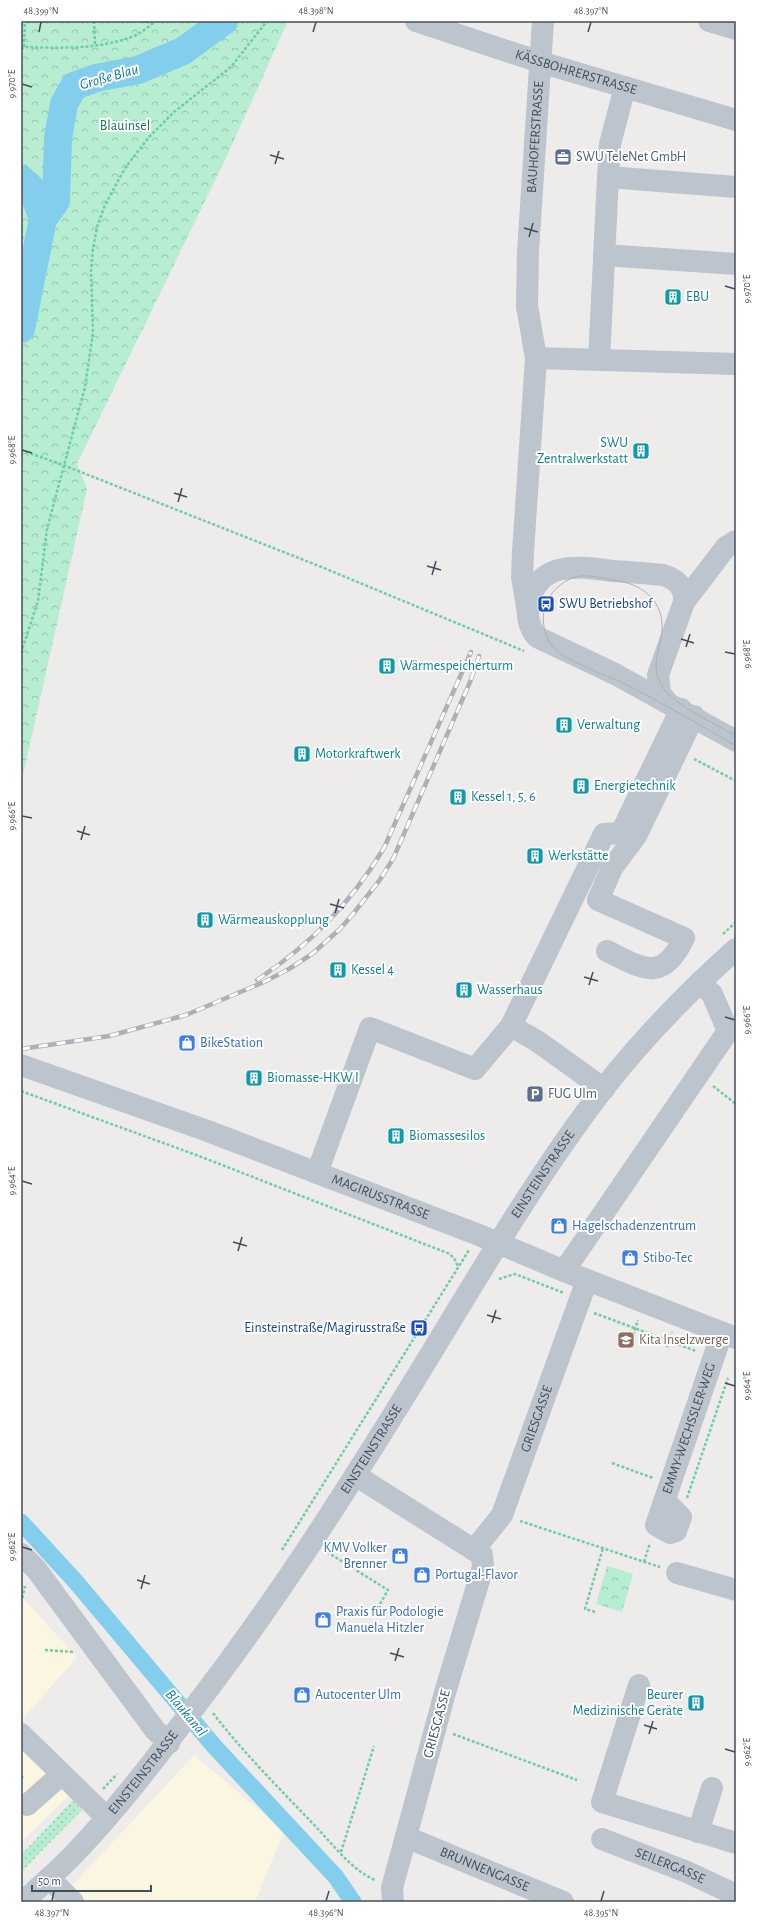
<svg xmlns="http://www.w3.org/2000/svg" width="757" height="1923" viewBox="0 0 757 1923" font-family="'Alegreya Sans',sans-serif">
	<defs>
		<pattern id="grass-dots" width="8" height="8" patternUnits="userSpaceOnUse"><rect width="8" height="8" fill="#b7eed1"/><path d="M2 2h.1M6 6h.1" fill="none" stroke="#96c3ad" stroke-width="1.8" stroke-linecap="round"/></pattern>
		<pattern id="park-crowns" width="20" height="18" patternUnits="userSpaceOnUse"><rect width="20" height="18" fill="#b7eed1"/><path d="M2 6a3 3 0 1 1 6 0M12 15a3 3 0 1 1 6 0" fill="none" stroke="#96c3ad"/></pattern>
	</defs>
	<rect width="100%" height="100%" fill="#eeebeb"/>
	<g fill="#fbf6e2">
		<polygon points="21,1596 77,1657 21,1721"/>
		<polygon points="21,1726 81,1784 21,1842"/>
		<polygon points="194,1755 284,1831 255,1902 57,1902"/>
	</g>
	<polygon fill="url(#grass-dots)" points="73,1800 82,1810 21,1872 21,1855"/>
	<g fill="url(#park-crowns)">
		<polygon points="21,21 288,21 226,158 77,464 87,489 21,784"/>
		<polygon points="607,1566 633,1574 622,1612 596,1604"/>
	</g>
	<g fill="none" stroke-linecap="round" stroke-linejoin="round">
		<polyline stroke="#83ceec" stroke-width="4.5" points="21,247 36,252"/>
		<polyline stroke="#83ceec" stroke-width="17" points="21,1522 76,1582 214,1746 336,1877 353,1902"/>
		<g stroke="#83ceec" stroke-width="28">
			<polyline points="21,179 32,189 43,219"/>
			<polyline points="21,329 43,219 56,201 58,138 64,104 74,86 96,78 138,70 183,51 224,21"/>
		</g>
		<g stroke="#6fcca6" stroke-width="2.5" stroke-dasharray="3 2" stroke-linecap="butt">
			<polyline points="94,21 95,45"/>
			<polyline points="24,47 25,21"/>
			<path d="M21,49L24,47C61,48 101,50 136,35C143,32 150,25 156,21"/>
			<polyline points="21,450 63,465 319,566 524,651"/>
			<polyline points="21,653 38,601 47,529 85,387 93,333 91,271 93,249 97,227 105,205 125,168 149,137 174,112 231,67 267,21"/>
			<polyline points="694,759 736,781"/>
			<polyline points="723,934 736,922"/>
			<polyline points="713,1086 736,1104"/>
			<polyline points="21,1091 199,1156 450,1254 456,1261 458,1268"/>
			<polyline points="499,1279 515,1274 564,1293"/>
			<polyline points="594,1313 696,1351"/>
			<polyline points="633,1335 638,1320"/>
			<polyline points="667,1347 672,1332"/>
			<polyline points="612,1463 653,1478"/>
			<polyline points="687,1498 728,1378"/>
			<polyline points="520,1521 660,1567"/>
			<polyline points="282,1550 469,1250"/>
			<polyline points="327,1552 388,1590 376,1611"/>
			<polyline points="644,1562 650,1543"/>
			<polyline points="21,1603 25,1586"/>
			<polyline points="595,1612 585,1609 603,1548"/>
			<polyline points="45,1650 74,1652"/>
			<path d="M213,1713C245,1755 282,1791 318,1829C335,1847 352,1870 375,1880"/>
			<polyline points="453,1734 577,1780"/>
			<polyline points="21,1776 23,1778"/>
			<polyline points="103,1789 117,1774"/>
			<polyline points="341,1852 374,1746"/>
		</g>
		<g stroke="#bcc4ce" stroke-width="22">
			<path id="s1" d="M416,21L540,62L736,120"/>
			<polyline points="709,21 736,29"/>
			<polyline points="608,177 610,144 625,87"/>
			<polyline points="604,255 736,264"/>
			<polyline points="536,358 736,364"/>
			<polyline points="599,360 608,177 736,187"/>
			<polyline points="684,602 726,547 736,541"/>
			<path id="s2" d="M528,613L522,577L523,552L536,358L527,306L528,252L543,21"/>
			<path d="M668,703L660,693L658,675L684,602C686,587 676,579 663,575C646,573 630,572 613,571C580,567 539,559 529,603C526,615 529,628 537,637L615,674L736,741"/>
			<path d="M607,951C642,968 662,984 684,938L598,900L612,868L636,836L694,716"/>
			<path id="s3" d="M21,1065L205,1130L479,1235L564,1271L736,1338"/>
			<polyline points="604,1089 537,1041 511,1026 604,834 621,833 681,709"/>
			<polyline points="317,1173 370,1028 475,1069 511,1026"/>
			<polyline points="564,1271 728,1031 712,994 700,982"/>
			<polyline points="355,1475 482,1555 483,1567 446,1689 392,1888 393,1902"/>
			<path id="s4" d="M665,1501L681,1517L676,1531L670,1533L656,1525L722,1333"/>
			<path id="s5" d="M474,1550L502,1515L587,1280"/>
			<polyline points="21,1554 36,1569 155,1730 169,1743"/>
			<polyline points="677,1573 736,1590"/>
			<polyline points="639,1685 602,1802 736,1843"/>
			<polyline points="21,1734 106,1817"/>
			<polyline points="27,1805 62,1774"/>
			<polyline points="698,1832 712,1788"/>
			<path id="s6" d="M406,1837L563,1902"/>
			<path id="s7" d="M602,1839L687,1872L736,1895"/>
			<polyline points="49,1878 73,1902"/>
			<path id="s8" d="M23,1902C40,1886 59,1870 75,1853C118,1808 156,1758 193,1709C279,1598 354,1479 427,1360C483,1268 538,1174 604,1088C643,1038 688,992 736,949"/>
		</g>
		<path stroke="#adb0b6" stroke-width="1" d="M736,736C719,726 672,703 663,688C649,664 660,654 662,630C664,603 644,585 619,581C607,579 592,575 580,576C566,578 553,589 547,601C540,617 543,636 555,649C566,661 608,676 625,684C663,703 700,725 736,746"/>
		<g stroke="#adb0b6" stroke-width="4.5">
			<g id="rail">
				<path d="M257,980C311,944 350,904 384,848L471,652"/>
				<polyline points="21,1049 109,1036 186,1015 264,982 289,969 312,954 340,929 353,914 379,881 393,859 470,682 479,656"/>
			</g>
		</g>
		<use href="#rail" stroke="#fff" stroke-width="3" stroke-dasharray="9" stroke-linecap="butt"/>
	</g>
	<path fill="none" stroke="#444d59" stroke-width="1.5" d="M39,32L41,22M313,32L316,22M588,32L591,22M22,84L32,87M270,155L284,159M275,164L279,151M524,228L538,232M529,237L533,223M725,286L735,289M22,450L32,453M174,493L187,497M178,502L182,488M427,566L441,570M432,575L436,561M681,639L694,643M686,647L690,634M725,652L735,654M22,816L32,818M77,831L90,835M81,840L85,826M330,904L344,908M335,913L339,899M584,977L598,981M589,985L593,972M725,1017L735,1020M22,1181L32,1184M233,1242L247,1246M238,1251L242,1237M487,1315L501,1319M492,1323L496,1310M725,1383L735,1386M22,1547L32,1550M137,1580L150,1584M141,1589L145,1575M390,1653L404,1657M395,1661L399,1648M644,1725L657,1729M649,1734L653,1721M725,1749L735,1752M52,1901L54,1891M326,1901L329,1891M601,1901L604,1891"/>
	<defs>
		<g id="office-square" transform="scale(0.9)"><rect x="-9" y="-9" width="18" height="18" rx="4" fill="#5c6f8a" stroke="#fff"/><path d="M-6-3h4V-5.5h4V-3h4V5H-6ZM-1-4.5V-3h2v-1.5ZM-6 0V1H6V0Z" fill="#fff"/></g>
		<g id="building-square" transform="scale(0.9)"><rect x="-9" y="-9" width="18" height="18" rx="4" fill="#0f9aa8" stroke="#fff"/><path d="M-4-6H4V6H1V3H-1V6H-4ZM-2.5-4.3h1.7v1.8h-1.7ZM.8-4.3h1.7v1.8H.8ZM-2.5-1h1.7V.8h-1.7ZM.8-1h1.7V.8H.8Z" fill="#fff"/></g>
		<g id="bus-square" transform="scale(0.9)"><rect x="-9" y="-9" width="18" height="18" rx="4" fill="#1a4fb4" stroke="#fff"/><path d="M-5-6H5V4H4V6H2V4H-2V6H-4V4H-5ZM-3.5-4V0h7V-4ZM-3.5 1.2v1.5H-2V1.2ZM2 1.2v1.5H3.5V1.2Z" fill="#fff"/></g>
		<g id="shop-square" transform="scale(0.9)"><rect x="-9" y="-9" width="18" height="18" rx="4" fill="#3f7fe0" stroke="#fff"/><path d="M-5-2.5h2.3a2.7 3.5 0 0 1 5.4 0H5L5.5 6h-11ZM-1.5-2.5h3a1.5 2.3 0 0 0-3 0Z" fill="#fff"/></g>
		<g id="parking-square" transform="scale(0.9)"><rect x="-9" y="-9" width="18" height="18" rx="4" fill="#5c6f8a" stroke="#fff"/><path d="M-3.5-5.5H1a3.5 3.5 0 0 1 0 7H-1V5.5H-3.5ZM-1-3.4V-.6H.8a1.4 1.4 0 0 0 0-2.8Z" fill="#fff"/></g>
		<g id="school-square" transform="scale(0.9)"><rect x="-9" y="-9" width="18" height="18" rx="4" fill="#8d6e63" stroke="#fff"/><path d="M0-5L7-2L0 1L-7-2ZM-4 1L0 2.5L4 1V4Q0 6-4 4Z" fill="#fff"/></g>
	</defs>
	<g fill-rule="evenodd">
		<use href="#office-square" x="563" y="157"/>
		<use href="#building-square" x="673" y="297"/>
		<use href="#building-square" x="641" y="451"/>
		<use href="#bus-square" x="546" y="604"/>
		<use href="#building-square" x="387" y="666"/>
		<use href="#building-square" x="564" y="725"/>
		<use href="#building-square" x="302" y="754"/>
		<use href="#building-square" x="581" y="786"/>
		<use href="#building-square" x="458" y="797"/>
		<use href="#building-square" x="535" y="856"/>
		<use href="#building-square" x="205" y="920"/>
		<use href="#building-square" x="338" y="970"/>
		<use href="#building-square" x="464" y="990"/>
		<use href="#shop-square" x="187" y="1043"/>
		<use href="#building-square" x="254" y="1078"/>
		<use href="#parking-square" x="535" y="1094"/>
		<use href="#building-square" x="396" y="1136"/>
		<use href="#shop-square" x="559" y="1226"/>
		<use href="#shop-square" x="630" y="1258"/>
		<use href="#bus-square" x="419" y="1328"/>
		<use href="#school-square" x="626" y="1340"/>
		<use href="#shop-square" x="400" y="1556"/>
		<use href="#shop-square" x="422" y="1575"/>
		<use href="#shop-square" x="323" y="1620"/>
		<use href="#shop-square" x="302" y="1695"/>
		<use href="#building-square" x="696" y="1703"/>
	</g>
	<g text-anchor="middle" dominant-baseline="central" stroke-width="4" stroke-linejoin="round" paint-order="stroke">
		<g font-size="14" fill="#444d59" stroke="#fff">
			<text stroke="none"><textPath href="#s1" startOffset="168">KÄSSBOHRERSTRASSE</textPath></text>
			<text stroke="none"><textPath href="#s2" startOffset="478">BAUHOFERSTRASSE</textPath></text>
			<text stroke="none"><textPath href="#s8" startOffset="897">EINSTEINSTRASSE</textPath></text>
			<text stroke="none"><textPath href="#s3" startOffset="383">MAGIRUSSTRASSE</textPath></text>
			<text stroke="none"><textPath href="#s5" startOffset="147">GRIESGASSE</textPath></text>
			<text stroke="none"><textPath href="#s4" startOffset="162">EMMY-WECHSSLER-WEG</textPath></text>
			<text stroke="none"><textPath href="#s8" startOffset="573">EINSTEINSTRASSE</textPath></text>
			<text transform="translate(437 1724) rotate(-75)">GRIESGASSE</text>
			<text stroke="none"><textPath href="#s8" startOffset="177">EINSTEINSTRASSE</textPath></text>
			<text stroke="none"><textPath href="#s7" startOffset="73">SEILERGASSE</textPath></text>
			<text stroke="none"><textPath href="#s6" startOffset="85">BRUNNENGASSE</textPath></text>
		</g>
		<g font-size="14" fill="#15794f" stroke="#fff">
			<text x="125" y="126">Blauinsel</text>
		</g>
		<g font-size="14" fill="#4e5e75" stroke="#fff" text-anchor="start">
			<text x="576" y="157">SWU TeleNet GmbH</text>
			<text x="548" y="1094">FUG Ulm</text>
		</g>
		<g font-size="14" fill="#0d838f" stroke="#fff" text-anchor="start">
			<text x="686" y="297">EBU</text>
			<text x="628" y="443" text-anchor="end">SWU<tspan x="628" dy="16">Zentralwerkstatt</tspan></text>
			<text x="400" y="666">Wärmespeicherturm</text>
			<text x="577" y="725">Verwaltung</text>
			<text x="315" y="754">Motorkraftwerk</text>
			<text x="594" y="786">Energietechnik</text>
			<text x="471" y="797">Kessel 1, 5, 6</text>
			<text x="548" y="856">Werkstätte</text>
			<text x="218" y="920">Wärmeauskopplung</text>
			<text x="351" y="970">Kessel 4</text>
			<text x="477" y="990">Wasserhaus</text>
			<text x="267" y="1078">Biomasse-HKW I</text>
			<text x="409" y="1136">Biomassesilos</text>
			<text x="683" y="1695" text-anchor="end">Beurer<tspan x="683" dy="16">Medizinische Geräte</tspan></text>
		</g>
		<g font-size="14" fill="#164399" stroke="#fff" text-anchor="start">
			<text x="559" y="604">SWU Betriebshof</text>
			<text x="406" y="1328" text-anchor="end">Einsteinstraße/Magirusstraße</text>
		</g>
		<g font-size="14" fill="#366cbe" stroke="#fff" text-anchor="start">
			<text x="200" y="1043">BikeStation</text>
			<text x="572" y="1226">Hagelschadenzentrum</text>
			<text x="643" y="1258">Stibo-Tec</text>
			<text x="387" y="1548" text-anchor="end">KMV Volker<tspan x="387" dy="16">Brenner</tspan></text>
			<text x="435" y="1575">Portugal-Flavor</text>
			<text x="336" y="1612">Praxis für Podologie<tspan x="336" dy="16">Manuela Hitzler</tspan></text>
			<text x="315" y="1695">Autocenter Ulm</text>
		</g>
		<g font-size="14" fill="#785e54" stroke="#fff" text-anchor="start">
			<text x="639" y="1340">Kita Inselzwerge</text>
		</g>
		<g font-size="15" font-style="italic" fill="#0a78a5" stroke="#fff">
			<text transform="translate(109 77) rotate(-16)">Große Blau</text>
			<text transform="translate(186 1713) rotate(50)">Blaukanal</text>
		</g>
	</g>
	<rect width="757" height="1923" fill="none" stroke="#ffffff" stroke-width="44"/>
	<path d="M32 1885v6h119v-6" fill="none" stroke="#444d59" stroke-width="2"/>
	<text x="38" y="1885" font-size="12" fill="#444d59" stroke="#ffffff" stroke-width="3" paint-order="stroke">50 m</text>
	<rect x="22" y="22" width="713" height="1879" fill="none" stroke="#444d59" stroke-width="1.5"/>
	<g font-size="10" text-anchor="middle" fill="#444d59">
		<text x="41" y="14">48.399°N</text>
		<text x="316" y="14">48.398°N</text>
		<text x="591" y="14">48.397°N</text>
		<text transform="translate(11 84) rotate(-90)" y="4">9.970°E</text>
		<text transform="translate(746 289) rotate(-90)" y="4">9.970°E</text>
		<text transform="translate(11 450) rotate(-90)" y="4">9.968°E</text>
		<text transform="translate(746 654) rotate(-90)" y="4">9.968°E</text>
		<text transform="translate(11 816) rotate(-90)" y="4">9.966°E</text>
		<text transform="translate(746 1020) rotate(-90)" y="4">9.966°E</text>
		<text transform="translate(11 1181) rotate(-90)" y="4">9.964°E</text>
		<text transform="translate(746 1386) rotate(-90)" y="4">9.964°E</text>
		<text transform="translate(11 1547) rotate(-90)" y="4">9.962°E</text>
		<text transform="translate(746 1752) rotate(-90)" y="4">9.962°E</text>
		<text x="52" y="1916">48.397°N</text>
		<text x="326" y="1916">48.396°N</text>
		<text x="601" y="1916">48.395°N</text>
	</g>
</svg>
